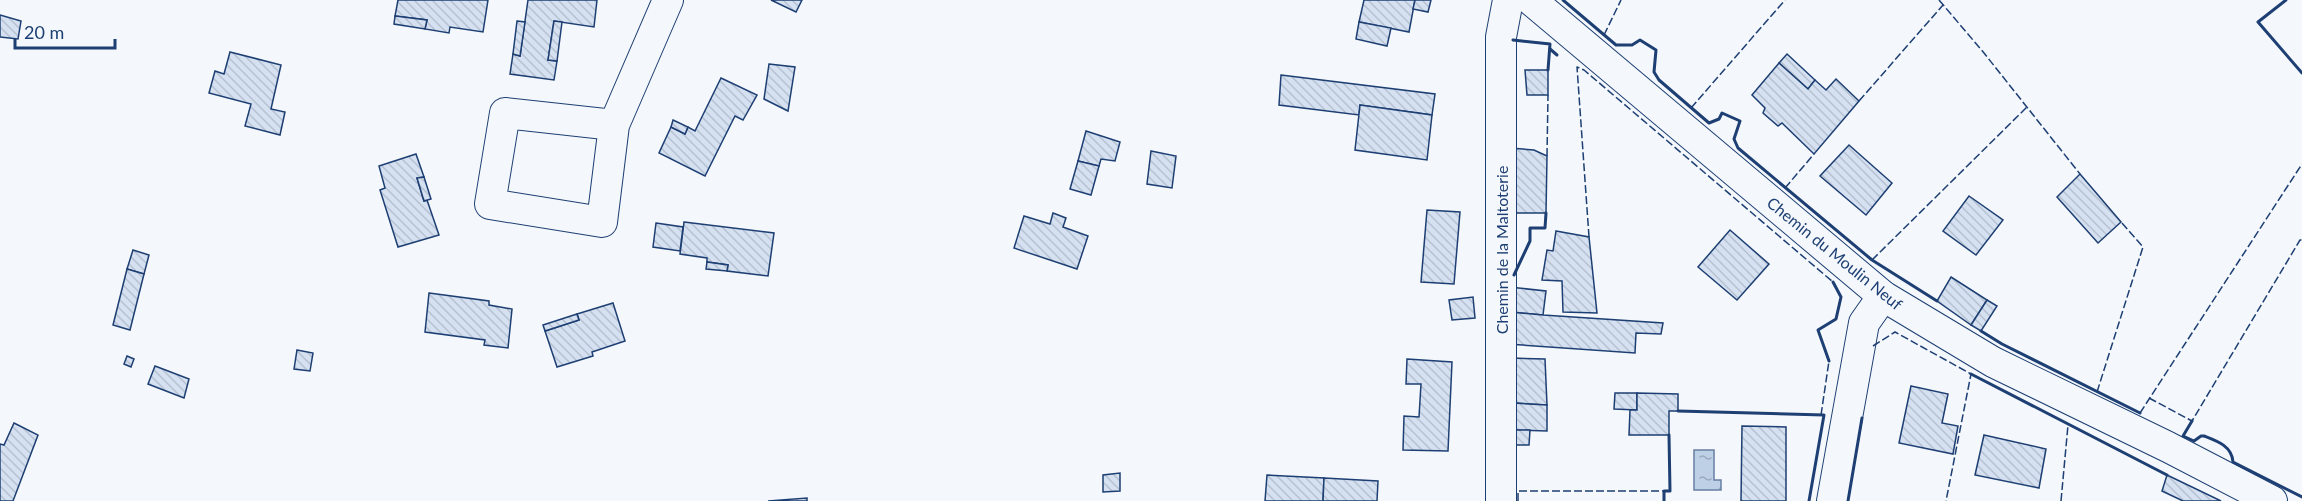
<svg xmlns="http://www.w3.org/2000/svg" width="2302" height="501" viewBox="0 0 2302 501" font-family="Lato,sans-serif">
	<defs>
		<pattern id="water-ripples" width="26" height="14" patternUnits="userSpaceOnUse" patternTransform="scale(1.5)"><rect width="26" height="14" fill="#bed0e5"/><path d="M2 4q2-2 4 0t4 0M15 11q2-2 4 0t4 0" fill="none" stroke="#9aaabe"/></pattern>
		<pattern id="building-back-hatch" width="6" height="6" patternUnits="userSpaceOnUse" patternTransform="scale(1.5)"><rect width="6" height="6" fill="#d5e0f0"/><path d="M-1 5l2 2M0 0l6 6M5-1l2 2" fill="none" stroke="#b6c1d1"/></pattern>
	</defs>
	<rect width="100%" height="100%" fill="#f4f7fb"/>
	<polygon fill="url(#water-ripples)" stroke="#687fa3" stroke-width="1.5" points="1694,450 1714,450 1714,480 1721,480 1721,490 1694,490"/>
	<g fill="url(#building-back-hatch)" stroke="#1d3f73" stroke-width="1.5">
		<polygon points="398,0 488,0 483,32 450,27 449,33 425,29 427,20 395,16"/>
		<polygon points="528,0 597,0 594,27 554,21 548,60 557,61 554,80 510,74 513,54 520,56"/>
		<polygon points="771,0 802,0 796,12"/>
		<polygon points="1364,0 1415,0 1409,32 1359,22"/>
		<polygon points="1415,0 1431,0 1428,12 1413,9"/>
		<polygon points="0,15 21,21 18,39 0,37"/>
		<polygon points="395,16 427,20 425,29 394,24"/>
		<polygon points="517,21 525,22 520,56 513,54"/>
		<polygon points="554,21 562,22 557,61 548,60"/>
		<polygon points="1359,22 1391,28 1387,46 1356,39"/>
		<polygon points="230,52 281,65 271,109 285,112 280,135 245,126 251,104 209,93 215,71 224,74"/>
		<polygon points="1787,54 1815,80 1808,89 1779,63"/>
		<polygon points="1779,63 1808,89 1815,80 1826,90 1836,79 1859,101 1814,154 1782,123 1778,126 1763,113 1765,108 1752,95"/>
		<polygon points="769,64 795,67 788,111 764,99"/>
		<polygon points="1525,70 1548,70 1548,95 1527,95"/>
		<polygon points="1281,75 1435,94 1432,115 1360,105 1359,115 1279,105"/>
		<polygon points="721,78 757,95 743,120 735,116 705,176 659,153 671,127 685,134 688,127 695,131"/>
		<polygon points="1360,105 1432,115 1427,160 1355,150"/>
		<polygon points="673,120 688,127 685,134 671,127"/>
		<polygon points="1086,131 1120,142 1115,161 1101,159 1099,166 1078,161"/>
		<polygon points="1849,145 1892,183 1866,215 1820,176"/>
		<polygon points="1510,148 1534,150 1547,156 1546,213 1510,213"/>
		<polygon points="1151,151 1176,156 1172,188 1147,184"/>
		<polygon points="416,154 424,177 417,178 424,201 427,200 439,235 398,247 380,190 385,188 379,166"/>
		<polygon points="1078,161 1099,166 1091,195 1070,189"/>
		<polygon points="2080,174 2121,222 2098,243 2057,197"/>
		<polygon points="424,177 431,199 424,201 417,178"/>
		<polygon points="1969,196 2003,220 1976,255 1943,231"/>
		<polygon points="1427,210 1460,212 1454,284 1421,282"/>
		<polygon points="1053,213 1066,218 1063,227 1088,236 1077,269 1014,248 1024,216 1050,224"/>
		<polygon points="684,222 774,233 768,276 727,271 728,265 707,262 707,258 680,254"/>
		<polygon points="656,223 683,227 680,251 653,247"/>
		<polygon points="1730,230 1769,264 1737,300 1698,267"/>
		<polygon points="1556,231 1589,237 1597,313 1563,312 1562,281 1542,280 1547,250 1553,251"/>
		<polygon points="133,250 149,255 144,274 127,269"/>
		<polygon points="707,262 728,265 727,271 706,269"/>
		<polygon points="127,269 144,274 130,330 113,325"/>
		<polygon points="1951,277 1987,300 1971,325 1937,301"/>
		<polygon points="1509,287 1546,291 1543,315 1510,312"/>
		<polygon points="429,293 489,301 489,305 512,309 508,348 484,345 485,340 425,332"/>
		<polygon points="1473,297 1475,318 1452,320 1449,300"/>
		<polygon points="1987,300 1997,306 1981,331 1971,325"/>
		<polygon points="613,303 625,341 592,352 593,356 557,367 545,331 579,320 577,314"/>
		<polygon points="1510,312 1543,315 1663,323 1661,334 1636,333 1635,353 1508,344"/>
		<polygon points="577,314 579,320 545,331 543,325"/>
		<polygon points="297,350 313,353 310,371 294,369"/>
		<polygon points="127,356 134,359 131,367 124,364"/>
		<polygon points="1510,358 1545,359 1547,405 1513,403"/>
		<polygon points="1407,359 1452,362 1448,451 1403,450 1404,416 1419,417 1421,384 1406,384"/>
		<polygon points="155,366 189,379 184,398 148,384"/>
		<polygon points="1911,386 1948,394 1942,423 1958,426 1953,454 1899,443"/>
		<polygon points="1615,393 1637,393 1637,410 1614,409"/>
		<polygon points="1637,393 1678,394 1678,411 1669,411 1669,435 1629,435 1630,410 1637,410"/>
		<polygon points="1513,403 1547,405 1547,431 1512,430"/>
		<polygon points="14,423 38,435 13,501 0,501 0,444 4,445"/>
		<polygon points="1742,426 1786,427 1786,501 1741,501"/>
		<polygon points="1512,430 1530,430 1529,445 1513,445"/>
		<polygon points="1984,435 2046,449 2039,488 1975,475"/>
		<polygon points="1120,473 1120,491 1103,492 1103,475"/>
		<polygon points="1267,475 1324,478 1323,501 1265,501"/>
		<polygon points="2167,475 2221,501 2183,501 2162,491"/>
		<polygon points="1324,478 1378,481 1377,501 1323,501"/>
		<polygon points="807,498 807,501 768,501"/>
	</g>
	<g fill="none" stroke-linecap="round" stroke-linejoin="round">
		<g stroke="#1d3f73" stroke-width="32">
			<g id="street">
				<polyline points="1531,0 1883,296 1993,362 2168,447 2272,501"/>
				<polyline points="614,125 505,113 490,204 602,222 614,125 668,0"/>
				<polyline points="1501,501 1501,37 1508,0"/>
				<polyline points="1832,501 1864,323 1883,296"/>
			</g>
		</g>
		<use href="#street" stroke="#f4f7fb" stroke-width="30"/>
		<g stroke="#1d3f73" stroke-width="1.5" stroke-dasharray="8 3" stroke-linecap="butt">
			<polyline points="1939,0 1984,53 2080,174"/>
			<polyline points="1604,35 1621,0"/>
			<polyline points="1859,101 1943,5"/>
			<polyline points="1691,108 1785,0"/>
			<polyline points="1547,156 1548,95"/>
			<polyline points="1785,188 1814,154"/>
			<polyline points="1589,237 1577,67 1584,70 1833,282"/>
			<polyline points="1872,260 2027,107"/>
			<polyline points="1873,346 1895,332 1971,374 1946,501"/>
			<polyline points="2097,392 2143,247 2121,222"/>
			<polyline points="2149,398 2192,421 2300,240 2302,240"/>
			<polyline points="2140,413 2302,164"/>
			<polyline points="1821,415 1829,361"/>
			<polyline points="1518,501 1518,491 1664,491"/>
			<polyline points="2061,501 2068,425"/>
		</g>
		<g stroke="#1d3f73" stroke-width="3">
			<polyline points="1563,0 1616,45 1632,45 1640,40 1656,50 1654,72 1659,80 1709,123 1719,119 1722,113 1740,121 1734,139 1738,148 1872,260 1937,301"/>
			<polyline points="2286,0 2258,22 2302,73"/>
			<polyline points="1513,40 1550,44 1548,70"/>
			<polyline points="1550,49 1557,55"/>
			<polyline points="1514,275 1530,241 1530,228 1545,228 1546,213"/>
			<polyline points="1981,331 2002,344 2140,413"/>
			<polyline points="1829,361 1818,330 1836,319 1841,297 1833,282"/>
			<polyline points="1971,374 2167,475"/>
			<polyline points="1678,411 1824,415 1809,501"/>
			<path d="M2192,421L2183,436L2194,441L2201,436H2204C2217,441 2232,446 2233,462L2302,497"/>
			<polyline points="1664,501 1664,491 1670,491 1669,435"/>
			<polyline points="1848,501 1862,418"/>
		</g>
	</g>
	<g text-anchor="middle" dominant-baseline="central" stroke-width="4.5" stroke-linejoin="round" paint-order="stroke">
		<g font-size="16" fill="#1d3f73" stroke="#f4f7fb">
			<text transform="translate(1501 250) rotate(-90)">Chemin de la Maltoterie</text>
			<text transform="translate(1835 253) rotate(39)">Chemin du Moulin Neuf</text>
		</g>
	</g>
	<path d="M15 39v9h100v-9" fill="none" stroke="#1d3f73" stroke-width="3"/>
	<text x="24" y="39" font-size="18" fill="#1d3f73" stroke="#f4f7fb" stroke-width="4.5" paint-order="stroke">20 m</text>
</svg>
